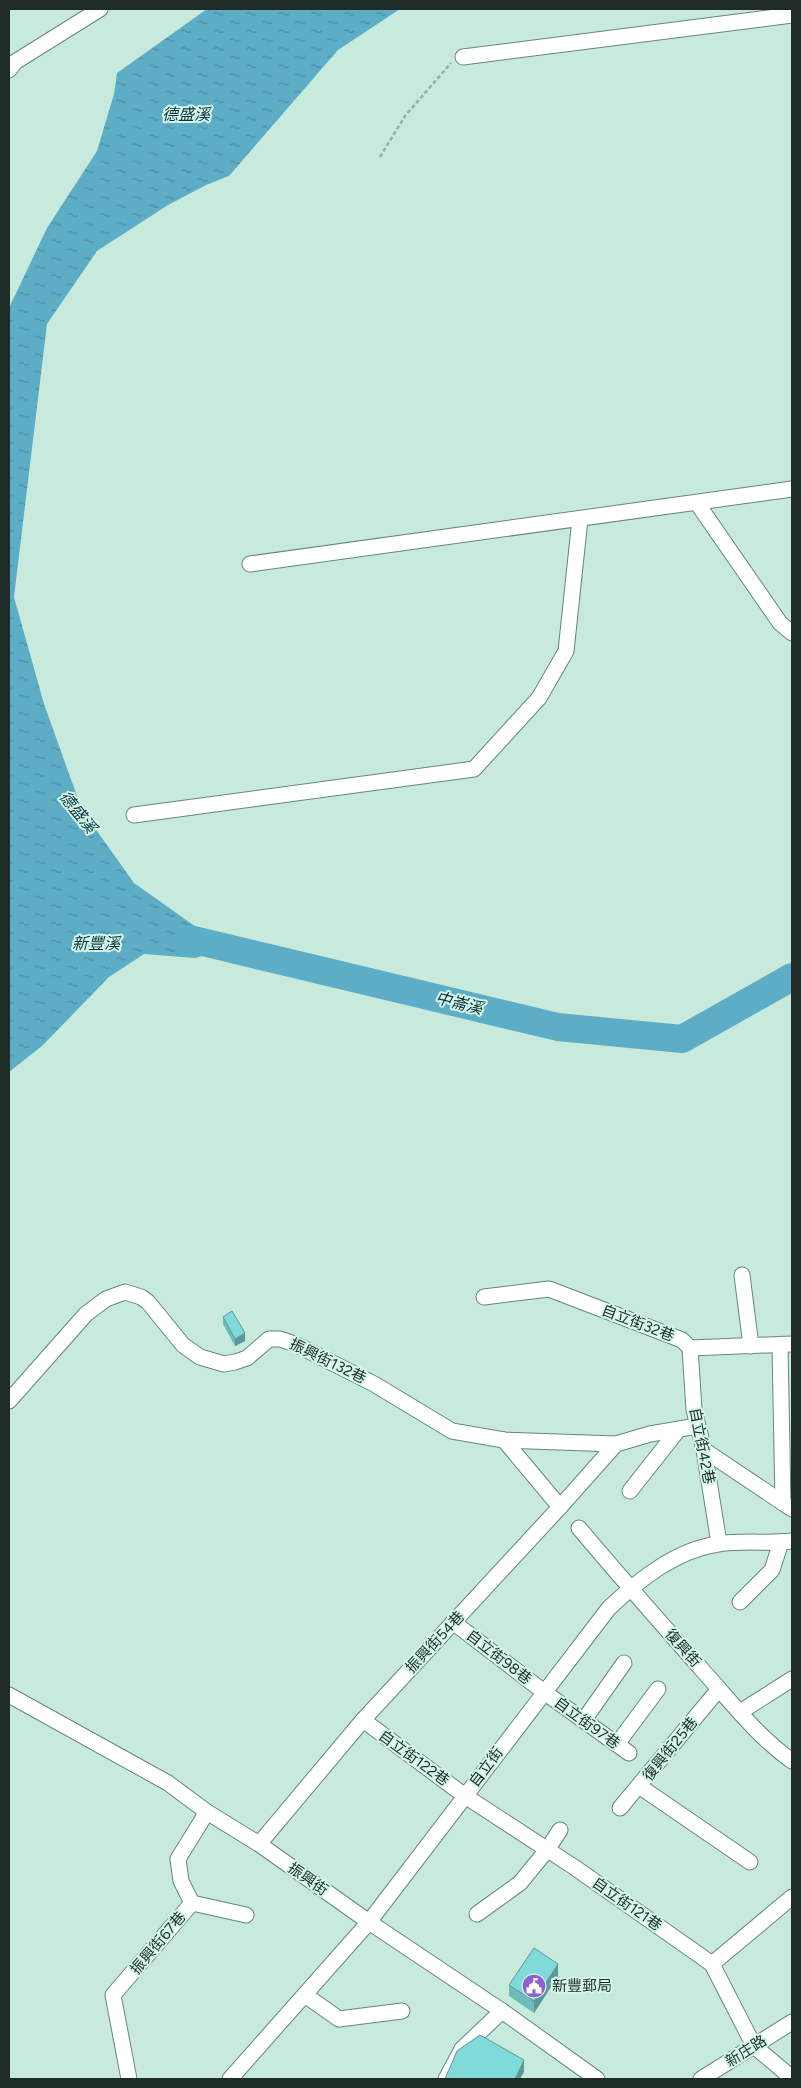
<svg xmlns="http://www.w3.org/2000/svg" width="801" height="2088" viewBox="0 0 801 2088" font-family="Figtree,'Noto Sans TC',sans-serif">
	<defs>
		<pattern id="water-ripples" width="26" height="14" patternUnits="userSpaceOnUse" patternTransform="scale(1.25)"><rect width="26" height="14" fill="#5dadc6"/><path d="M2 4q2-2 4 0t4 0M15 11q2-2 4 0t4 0" fill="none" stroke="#4c8da1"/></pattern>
	</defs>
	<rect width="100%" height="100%" fill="#c7eadc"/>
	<polygon fill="url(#water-ripples)" points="207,9 400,9 338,50 229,176 206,185 168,205 97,251 47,324 14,597 44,704 82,810 134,883 227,949 195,958 144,954 109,977 42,1046 9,1072 9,308 47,228 97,151 114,94 117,73"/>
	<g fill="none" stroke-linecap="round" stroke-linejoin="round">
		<polyline stroke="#5dadc6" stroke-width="28" points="190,939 558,1027 682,1039 792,977"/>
		<g stroke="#66877a" stroke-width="17">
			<g id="minor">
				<polyline points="463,57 792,15"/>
				<polyline points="9,70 15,62 100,9"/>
				<polyline points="697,503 780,623 792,633"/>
				<polyline points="250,564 792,489"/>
				<polyline points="134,815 474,769 539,698 566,651 580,519"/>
				<polyline points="742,1275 751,1346"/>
				<polyline points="484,1297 549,1289 682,1340 690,1348 792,1344"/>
				<polyline points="780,1346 783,1503"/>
				<polyline points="690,1348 694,1410 704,1450 719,1543"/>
				<polyline points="9,1401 86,1314 106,1299 125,1292 141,1297 148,1302 183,1345 200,1357 224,1364 235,1362 247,1358 269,1339 280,1339 295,1344 374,1384 452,1431 504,1440 616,1444 650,1434 697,1426"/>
				<polyline points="504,1440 560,1507"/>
				<polyline points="704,1450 792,1509"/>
				<polyline points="630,1491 678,1430"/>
				<path d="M579,1528C620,1577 662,1624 704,1672C732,1703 758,1737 792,1761"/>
				<polyline points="740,1602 772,1570 781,1542"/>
				<polyline points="453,1622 544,1692 629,1753"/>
				<polyline points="9,1695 168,1783 207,1812 259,1844 369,1922 502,2011 597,2079"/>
				<polyline points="740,1712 792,1679"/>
				<polyline points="363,1720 465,1796 574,1867 712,1964 754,2046 792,2078"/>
				<polyline points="584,1720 624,1663"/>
				<polyline points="617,1744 658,1689"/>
				<polyline points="639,1786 750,1862"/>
				<polyline points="620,1808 719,1689"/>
				<polyline points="259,1844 363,1720 560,1507 616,1444"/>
				<polyline points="192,1903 246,1915"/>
				<polyline points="477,1914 520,1883 547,1850 560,1830"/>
				<polyline points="712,1964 792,1897"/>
				<polyline points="305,1995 339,2019 402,2011"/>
				<polyline points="129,2079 113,1995 192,1903 181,1881 178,1859 207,1812"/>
				<path d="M230,2079L369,1922L609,1608C640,1579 676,1550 718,1544C742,1540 768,1544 792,1541"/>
				<polyline points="446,2079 462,2049 502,2011"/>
				<polyline points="701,2079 792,2022"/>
			</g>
		</g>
		<polyline stroke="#94b0a5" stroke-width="2.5" stroke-dasharray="4 2.5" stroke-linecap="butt" points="380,157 405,116 451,63"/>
		<use href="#minor" stroke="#fff" stroke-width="15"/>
	</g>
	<g fill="#6ebbbb">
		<polygon points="223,1317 245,1341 235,1346 223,1324"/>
		<polygon points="558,1976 534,2013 509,1996 509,1985"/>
	</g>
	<g fill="#5a9998">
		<polygon points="245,1333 245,1341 235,1346 235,1339"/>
		<polygon points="558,1964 558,1976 534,2013 534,2001"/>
		<polygon points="524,2060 524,2072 520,2079 515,2079"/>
	</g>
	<g fill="#80dad9" stroke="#5a9998">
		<polygon points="232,1311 245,1333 235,1339 223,1317"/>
		<polygon points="534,1948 558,1964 534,2001 509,1985"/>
		<polygon points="480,2035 524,2060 515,2079 445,2079 457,2051"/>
	</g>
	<defs>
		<g id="civic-disc" transform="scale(1.25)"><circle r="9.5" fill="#8f5dd6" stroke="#d4f7e9"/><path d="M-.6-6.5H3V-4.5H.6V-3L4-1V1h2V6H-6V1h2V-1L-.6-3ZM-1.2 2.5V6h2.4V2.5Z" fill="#fff"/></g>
	</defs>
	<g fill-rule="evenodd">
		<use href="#civic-disc" x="534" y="1986"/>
	</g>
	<g text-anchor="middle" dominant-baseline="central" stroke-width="4" stroke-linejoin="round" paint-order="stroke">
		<g font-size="15" fill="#1e2b26" stroke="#d4f7e9">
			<text transform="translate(638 1323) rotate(21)">自立街32巷</text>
			<text transform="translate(328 1361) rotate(26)">振興街132巷</text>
			<text transform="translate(702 1446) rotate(79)">自立街42巷</text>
			<text transform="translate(435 1642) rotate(-47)">振興街54巷</text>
			<text transform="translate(683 1648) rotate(48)">復興街</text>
			<text transform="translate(499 1657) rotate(38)">自立街98巷</text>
			<text transform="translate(587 1723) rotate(36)">自立街97巷</text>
			<text transform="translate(670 1749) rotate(-51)">復興街25巷</text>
			<text transform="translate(414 1758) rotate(36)">自立街122巷</text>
			<text transform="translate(486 1767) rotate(-53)">自立街</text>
			<text transform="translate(308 1879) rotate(35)">振興街</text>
			<text transform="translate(627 1904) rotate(35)">自立街121巷</text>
			<text transform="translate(158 1943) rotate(-50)">振興街67巷</text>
			<text transform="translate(746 2051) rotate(-32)">新庄路</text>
		</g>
		<g font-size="15" fill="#1e2b26" stroke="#d4f7e9" text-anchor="start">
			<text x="552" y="1986">新豐郵局</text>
		</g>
		<g font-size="16" font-style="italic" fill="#0a313d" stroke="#d4f7e9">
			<text x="186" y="114">德盛溪</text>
			<text transform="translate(78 812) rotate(51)">德盛溪</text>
			<text x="96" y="943">新豐溪</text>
			<text transform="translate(459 1003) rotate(14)">中崙溪</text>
		</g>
	</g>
	<rect width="801" height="2088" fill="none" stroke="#1e2b26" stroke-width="20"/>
</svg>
